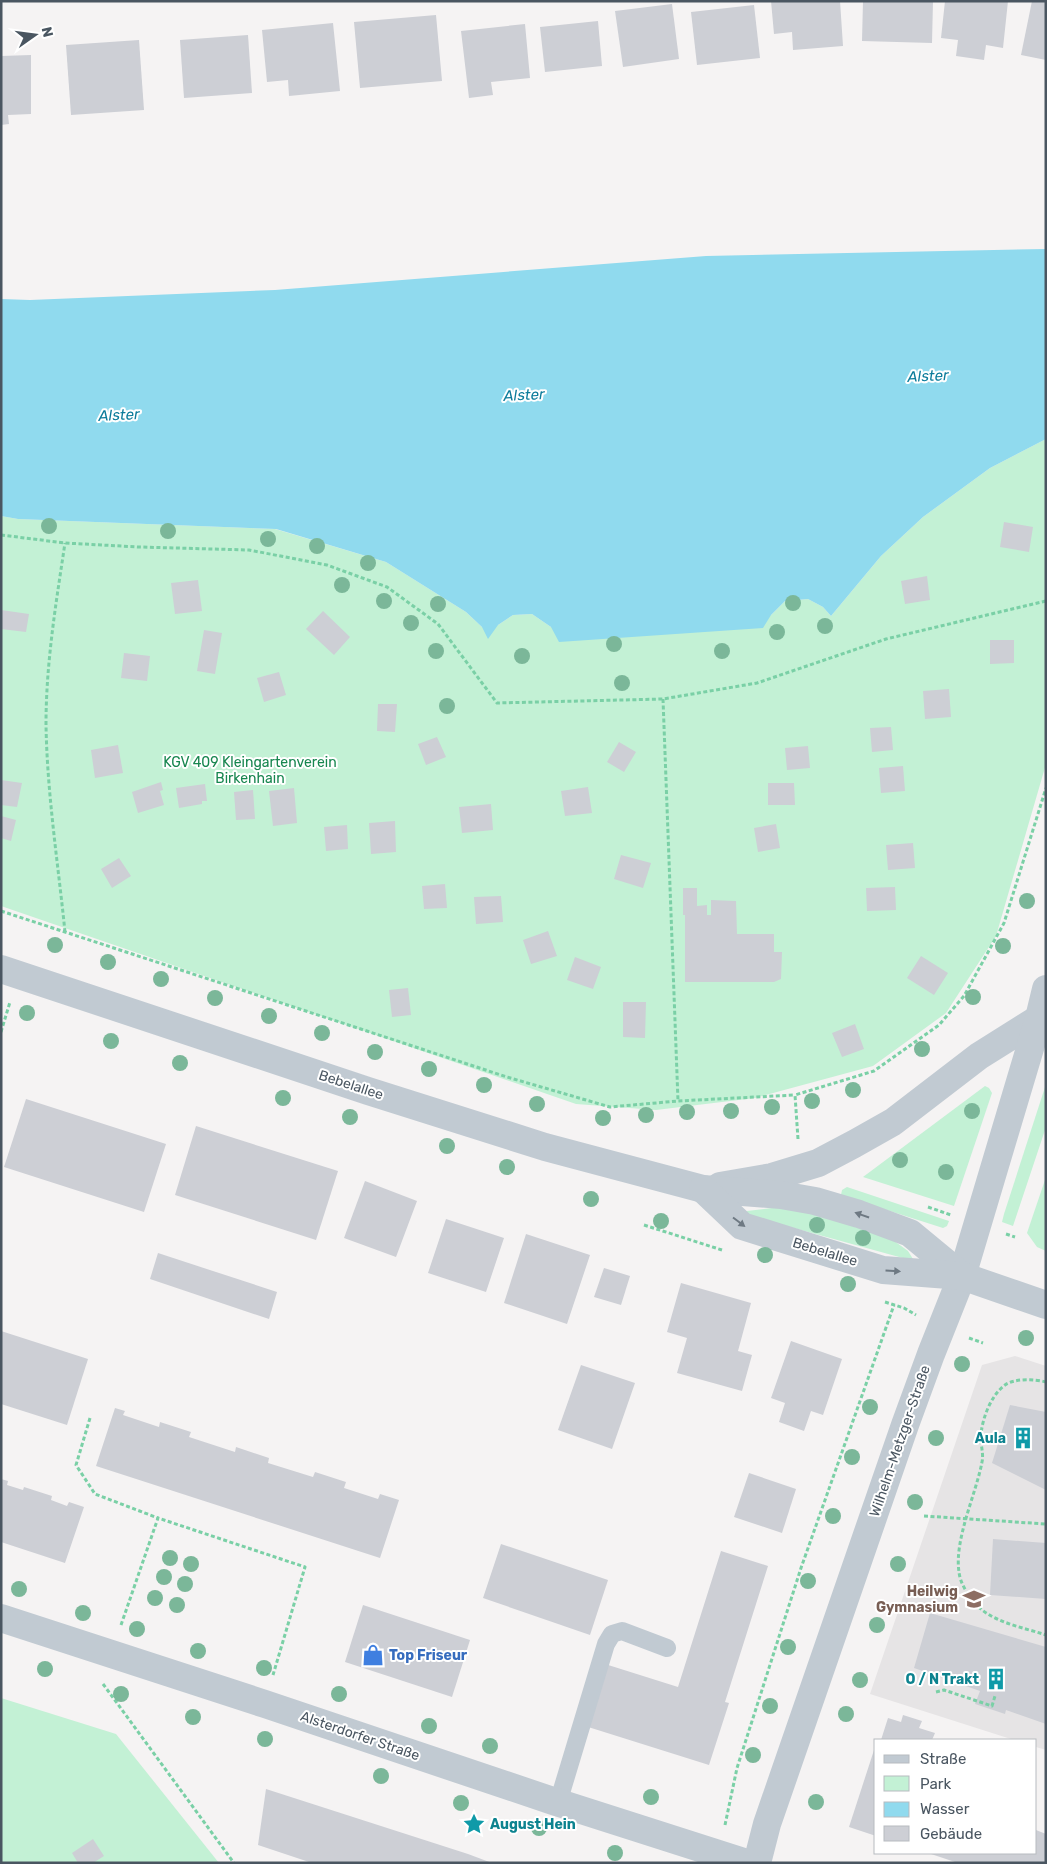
<svg xmlns="http://www.w3.org/2000/svg" width="1047" height="1864" viewBox="0 0 1047 1864" font-family="Rubik,sans-serif">
	<rect width="100%" height="100%" fill="#f5f3f3"/>
	<polygon fill="#e6e4e5" points="1015,1356 1046,1366 1046,1750 1036,1747 1036,1740 1014,1740 870,1694 982,1365"/>
	<g fill="#c3f1d5">
		<polygon points="1046,439 1046,764 996,936 946,1013 873,1066 755,1098 656,1110 576,1104 1,906 1,516 18,519 275,529 386,562 466,612 482,627 498,625 513,615 532,614 551,627 771,615 785,601 808,599 823,607 831,616 881,556 923,517 990,468"/>
		<polygon points="1046,1084 1046,1127 1013,1226 1002,1222 1004,1214"/>
		<polygon points="985,1086 989,1088 992,1093 954,1206 863,1177"/>
		<polygon points="1046,1177 1046,1251 1037,1247 1027,1233"/>
		<polygon points="847,1187 949,1221 947,1226 943,1228 843,1196 841,1195 842,1190"/>
		<polygon points="795,1205 893,1240 908,1251 913,1259 910,1260 747,1215 745,1213 747,1211"/>
		<polygon points="1,1698 116,1734 219,1863 1,1863"/>
	</g>
	<polygon fill="#90daee" points="1046,249 1046,439 990,468 923,517 881,556 831,616 823,607 808,599 785,601 771,615 763,628 559,642 551,627 532,614 513,615 498,625 488,639 482,627 466,612 386,562 276,529 18,519 1,516 1,299 30,300 275,290 706,256"/>
	<g fill="#cdcfd5">
		<polygon points="771,1 840,1 843,46 793,50 792,32 774,34"/>
		<polygon points="863,1 933,1 932,43 862,41"/>
		<polygon points="945,1 1008,1 1003,48 986,45 984,60 956,56 958,40 941,38"/>
		<polygon points="1032,1 1046,2 1046,60 1021,55"/>
		<polygon points="672,4 679,59 623,67 615,11"/>
		<polygon points="754,5 760,58 697,65 691,12"/>
		<polygon points="436,15 442,81 360,88 354,22"/>
		<polygon points="598,21 602,66 545,72 540,27"/>
		<polygon points="333,23 340,91 289,96 288,80 267,82 262,30"/>
		<polygon points="525,24 530,78 491,82 493,95 469,98 461,31"/>
		<polygon points="248,35 252,93 184,98 180,40"/>
		<polygon points="139,40 144,110 71,115 66,45"/>
		<polygon points="31,55 31,114 8,115 9,124 1,125 1,56"/>
		<polygon points="1004,522 1033,527 1029,552 1000,547"/>
		<polygon points="927,576 930,600 905,604 901,581"/>
		<polygon points="198,580 202,611 175,614 171,583"/>
		<polygon points="1,610 29,614 26,632 1,629"/>
		<polygon points="323,611 350,637 334,655 306,629"/>
		<polygon points="204,630 222,633 215,674 197,671"/>
		<polygon points="990,640 1014,640 1014,663 990,664"/>
		<polygon points="124,653 150,656 147,681 121,678"/>
		<polygon points="279,672 286,695 264,702 257,678"/>
		<polygon points="949,689 951,717 925,719 923,691"/>
		<polygon points="378,704 397,704 395,732 377,731"/>
		<polygon points="891,727 893,750 872,752 870,728"/>
		<polygon points="437,737 446,757 426,765 418,744"/>
		<polygon points="619,742 636,752 624,772 607,762"/>
		<polygon points="118,745 123,773 95,778 91,750"/>
		<polygon points="808,746 810,768 787,770 785,748"/>
		<polygon points="903,766 905,791 881,793 879,768"/>
		<polygon points="1,780 22,783 17,807 1,805"/>
		<polygon points="161,782 163,790 160,791 164,805 138,813 132,792"/>
		<polygon points="768,783 794,783 795,805 768,805"/>
		<polygon points="205,784 207,801 202,801 202,804 179,808 176,788"/>
		<polygon points="588,787 592,813 565,816 561,791"/>
		<polygon points="294,788 297,823 273,826 269,791"/>
		<polygon points="253,790 255,819 236,820 234,792"/>
		<polygon points="491,804 493,830 462,833 459,807"/>
		<polygon points="1,816 16,820 11,841 1,838"/>
		<polygon points="395,821 396,852 371,854 369,823"/>
		<polygon points="776,824 780,848 758,852 754,828"/>
		<polygon points="347,825 348,849 326,851 324,827"/>
		<polygon points="913,843 915,868 888,870 886,845"/>
		<polygon points="621,855 651,863 643,888 614,879"/>
		<polygon points="119,858 131,876 112,888 101,869"/>
		<polygon points="445,884 447,908 424,909 422,886"/>
		<polygon points="895,887 896,910 867,911 866,888"/>
		<polygon points="683,888 697,888 697,906 707,905 707,915 711,915 711,900 736,901 737,934 774,934 774,952 782,952 781,979 774,982 685,982 685,915 683,915"/>
		<polygon points="501,896 503,922 476,924 474,897"/>
		<polygon points="548,931 557,956 531,964 523,940"/>
		<polygon points="921,956 948,973 934,995 907,978"/>
		<polygon points="575,957 601,967 593,989 567,980"/>
		<polygon points="408,988 411,1015 392,1017 389,990"/>
		<polygon points="623,1002 646,1002 645,1038 623,1037"/>
		<polygon points="855,1024 864,1049 842,1057 832,1033"/>
		<polygon points="26,1099 166,1144 144,1212 4,1167"/>
		<polygon points="196,1126 338,1171 316,1240 175,1195"/>
		<polygon points="365,1181 417,1201 396,1257 344,1238"/>
		<polygon points="446,1219 504,1238 486,1292 428,1273"/>
		<polygon points="526,1234 590,1255 567,1324 504,1303"/>
		<polygon points="158,1253 277,1292 269,1319 150,1279"/>
		<polygon points="604,1268 630,1276 621,1305 594,1297"/>
		<polygon points="681,1283 751,1303 738,1351 752,1355 742,1391 677,1373 687,1338 667,1332"/>
		<polygon points="1,1331 88,1359 67,1425 1,1404"/>
		<polygon points="791,1341 842,1359 823,1415 811,1411 804,1431 779,1422 785,1403 771,1398"/>
		<polygon points="581,1365 635,1383 612,1449 558,1430"/>
		<polygon points="1010,1405 1046,1412 1046,1490 992,1463"/>
		<polygon points="115,1408 125,1411 123,1415 159,1427 160,1422 191,1432 189,1437 235,1452 236,1447 269,1458 268,1463 313,1477 315,1472 346,1482 344,1488 378,1499 380,1494 399,1500 380,1558 96,1466"/>
		<polygon points="749,1473 796,1489 782,1533 734,1517"/>
		<polygon points="1,1479 8,1481 7,1485 23,1490 24,1487 52,1496 51,1500 67,1506 69,1502 84,1507 65,1563 1,1542"/>
		<polygon points="993,1539 1046,1543 1046,1599 990,1595"/>
		<polygon points="501,1544 608,1580 590,1635 483,1598"/>
		<polygon points="721,1551 768,1566 725,1702 729,1703 709,1765 585,1726 605,1664 678,1687"/>
		<polygon points="363,1605 470,1640 452,1697 345,1662"/>
		<polygon points="930,1613 1046,1647 1046,1724 1006,1710 1005,1714 975,1704 980,1691 914,1668"/>
		<polygon points="903,1715 922,1721 919,1728 935,1733 932,1740 881,1740 888,1718 901,1722"/>
		<polygon points="875,1747 876,1747 876,1836 849,1827"/>
		<polygon points="266,1789 468,1854 492,1863 312,1863 258,1845"/>
		<polygon points="1036,1830 1046,1834 1046,1863 958,1863 928,1853 1036,1853"/>
		<polygon points="93,1839 104,1856 93,1863 78,1863 72,1853"/>
	</g>
	<g fill="none" stroke-linecap="round" stroke-linejoin="round">
		<g stroke="#7ad0a6" stroke-width="3" stroke-dasharray="4 2.5" stroke-linecap="butt">
			<polyline points="1,535 65,543 139,547 249,550 327,565 387,587 438,624 497,703 663,699 757,683 886,639 1046,601"/>
			<polyline points="663,699 678,1101"/>
			<polyline points="1,911 507,1077 610,1107 678,1101 795,1095"/>
			<path d="M65,932C58,863 47,793 46,724C46,663 56,603 65,543"/>
			<polyline points="1,1032 10,1002"/>
			<polyline points="798,1139 795,1095 874,1071 939,1025 964,996 1004,923 1046,788"/>
			<polyline points="928,1207 951,1215"/>
			<polyline points="644,1225 722,1250"/>
			<polyline points="1006,1234 1015,1237"/>
			<polyline points="885,1302 904,1308 916,1315"/>
			<polyline points="969,1338 983,1343"/>
			<path d="M1046,1382C1035,1379 1015,1378 1005,1385C991,1395 982,1419 981,1435C980,1444 984,1453 982,1462C976,1494 954,1540 959,1572C960,1583 968,1595 974,1602C990,1622 1022,1627 1046,1635"/>
			<polyline points="90,1418 76,1465 95,1494 158,1518"/>
			<polyline points="924,1516 1046,1524"/>
			<polyline points="121,1625 158,1518 305,1567 273,1675"/>
			<polyline points="103,1684 234,1863"/>
			<polyline points="936,1692 944,1690 992,1706 995,1696"/>
			<polyline points="725,1825 737,1768 801,1568 894,1305"/>
		</g>
		<polyline stroke="#c1cad2" stroke-width="18" points="558,1803 606,1644 612,1634 622,1631 667,1648"/>
		<g stroke="#c1cad2" stroke-width="28">
			<polyline points="720,1186 772,1177 818,1163 854,1144 893,1122 979,1056 1046,1014"/>
			<polyline points="757,1863 767,1824 905,1425 931,1354 962,1276 1039,1018 1046,989"/>
		</g>
		<g stroke="#c1cad2" stroke-width="28">
			<polyline points="1,969 368,1091 545,1147 703,1189 781,1195 815,1201 859,1214 910,1233 962,1276"/>
			<polyline points="703,1189 742,1226 883,1270 962,1276 1046,1305"/>
			<polyline points="1,1618 265,1704 553,1801 747,1863"/>
		</g>
	</g>
	<g fill="#7bb799">
		<circle cx="49" cy="526" r="8"/>
		<circle cx="168" cy="531" r="8"/>
		<circle cx="268" cy="539" r="8"/>
		<circle cx="317" cy="546" r="8"/>
		<circle cx="368" cy="563" r="8"/>
		<circle cx="342" cy="585" r="8"/>
		<circle cx="384" cy="601" r="8"/>
		<circle cx="793" cy="603" r="8"/>
		<circle cx="438" cy="604" r="8"/>
		<circle cx="411" cy="623" r="8"/>
		<circle cx="825" cy="626" r="8"/>
		<circle cx="777" cy="632" r="8"/>
		<circle cx="614" cy="644" r="8"/>
		<circle cx="436" cy="651" r="8"/>
		<circle cx="722" cy="651" r="8"/>
		<circle cx="522" cy="656" r="8"/>
		<circle cx="622" cy="683" r="8"/>
		<circle cx="447" cy="706" r="8"/>
		<circle cx="1027" cy="901" r="8"/>
		<circle cx="55" cy="945" r="8"/>
		<circle cx="1003" cy="946" r="8"/>
		<circle cx="108" cy="962" r="8"/>
		<circle cx="161" cy="979" r="8"/>
		<circle cx="973" cy="997" r="8"/>
		<circle cx="215" cy="998" r="8"/>
		<circle cx="27" cy="1013" r="8"/>
		<circle cx="269" cy="1016" r="8"/>
		<circle cx="322" cy="1033" r="8"/>
		<circle cx="111" cy="1041" r="8"/>
		<circle cx="922" cy="1049" r="8"/>
		<circle cx="375" cy="1052" r="8"/>
		<circle cx="180" cy="1063" r="8"/>
		<circle cx="429" cy="1069" r="8"/>
		<circle cx="484" cy="1085" r="8"/>
		<circle cx="853" cy="1090" r="8"/>
		<circle cx="283" cy="1098" r="8"/>
		<circle cx="812" cy="1101" r="8"/>
		<circle cx="537" cy="1104" r="8"/>
		<circle cx="772" cy="1107" r="8"/>
		<circle cx="731" cy="1111" r="8"/>
		<circle cx="972" cy="1111" r="8"/>
		<circle cx="687" cy="1112" r="8"/>
		<circle cx="646" cy="1115" r="8"/>
		<circle cx="350" cy="1117" r="8"/>
		<circle cx="603" cy="1118" r="8"/>
		<circle cx="447" cy="1146" r="8"/>
		<circle cx="900" cy="1160" r="8"/>
		<circle cx="507" cy="1167" r="8"/>
		<circle cx="946" cy="1172" r="8"/>
		<circle cx="591" cy="1199" r="8"/>
		<circle cx="661" cy="1221" r="8"/>
		<circle cx="817" cy="1225" r="8"/>
		<circle cx="863" cy="1238" r="8"/>
		<circle cx="765" cy="1255" r="8"/>
		<circle cx="848" cy="1284" r="8"/>
		<circle cx="1026" cy="1338" r="8"/>
		<circle cx="962" cy="1364" r="8"/>
		<circle cx="870" cy="1407" r="8"/>
		<circle cx="936" cy="1438" r="8"/>
		<circle cx="852" cy="1457" r="8"/>
		<circle cx="915" cy="1502" r="8"/>
		<circle cx="833" cy="1516" r="8"/>
		<circle cx="170" cy="1558" r="8"/>
		<circle cx="191" cy="1564" r="8"/>
		<circle cx="898" cy="1564" r="8"/>
		<circle cx="164" cy="1577" r="8"/>
		<circle cx="808" cy="1581" r="8"/>
		<circle cx="185" cy="1584" r="8"/>
		<circle cx="19" cy="1589" r="8"/>
		<circle cx="155" cy="1598" r="8"/>
		<circle cx="177" cy="1605" r="8"/>
		<circle cx="83" cy="1613" r="8"/>
		<circle cx="877" cy="1625" r="8"/>
		<circle cx="137" cy="1629" r="8"/>
		<circle cx="788" cy="1647" r="8"/>
		<circle cx="198" cy="1651" r="8"/>
		<circle cx="264" cy="1668" r="8"/>
		<circle cx="45" cy="1669" r="8"/>
		<circle cx="860" cy="1680" r="8"/>
		<circle cx="121" cy="1694" r="8"/>
		<circle cx="339" cy="1694" r="8"/>
		<circle cx="770" cy="1706" r="8"/>
		<circle cx="846" cy="1714" r="8"/>
		<circle cx="193" cy="1717" r="8"/>
		<circle cx="429" cy="1726" r="8"/>
		<circle cx="265" cy="1739" r="8"/>
		<circle cx="490" cy="1746" r="8"/>
		<circle cx="753" cy="1755" r="8"/>
		<circle cx="381" cy="1776" r="8"/>
		<circle cx="651" cy="1797" r="8"/>
		<circle cx="816" cy="1802" r="8"/>
		<circle cx="461" cy="1803" r="8"/>
		<circle cx="539" cy="1828" r="8"/>
		<circle cx="615" cy="1853" r="8"/>
	</g>
	<defs><path id="oneway-solid" d="M-6-.8H1V-3.2L6.5 0L1 3.2V.8H-6Z" transform="scale(1.25)"/></defs>
	<g fill="#6e7983">
		<use href="#oneway-solid" transform="translate(862 1215) rotate(-161)"/>
		<use href="#oneway-solid" transform="translate(739 1222) rotate(37)"/>
		<use href="#oneway-solid" transform="translate(893 1271) rotate(4)"/>
	</g>
	<defs>
		<g id="building-bare" transform="scale(1.725)"><path d="M-4-6H4V6H1V3H-1V6H-4ZM-2.5-4.3h1.7v1.8h-1.7ZM.8-4.3h1.7v1.8H.8ZM-2.5-1h1.7V.8h-1.7ZM.8-1h1.7V.8H.8Z" fill="#0f9aa8" stroke="#fff" stroke-width="2.5" paint-order="stroke"/></g>
		<g id="school-bare" transform="scale(1.725)"><path d="M0-5L7-2L0 1L-7-2ZM-4 1L0 2.5L4 1V4Q0 6-4 4Z" fill="#8d6e63" stroke="#fff" stroke-width="2.5" paint-order="stroke"/></g>
		<g id="shop-bare" transform="scale(1.725)"><path d="M-5-2.5h2.3a2.7 3.5 0 0 1 5.4 0H5L5.5 6h-11ZM-1.5-2.5h3a1.5 2.3 0 0 0-3 0Z" fill="#3f7fe0" stroke="#fff" stroke-width="2.5" paint-order="stroke"/></g>
		<g id="sight-bare" transform="scale(1.725)"><path d="M0-6L1.8-2.2L6-1.7L2.9 1.2L3.7 5.4L0 3.3L-3.7 5.4L-2.9 1.2L-6-1.7L-1.8-2.2Z" fill="#0f9aa8" stroke="#fff" stroke-width="2.5" paint-order="stroke"/></g>
	</defs>
	<g fill-rule="evenodd">
		<use href="#building-bare" x="1023" y="1438"/>
		<use href="#school-bare" x="974" y="1599"/>
		<use href="#shop-bare" x="373" y="1655"/>
		<use href="#building-bare" x="996" y="1679"/>
		<use href="#sight-bare" x="474" y="1824"/>
	</g>
	<g text-anchor="middle" dominant-baseline="central" stroke-width="4" stroke-linejoin="round" paint-order="stroke">
		<g font-size="14" fill="#17864f" stroke="#fff">
			<text x="250" y="762">KGV 409 Kleingartenverein<tspan x="250" dy="16">Birkenhain</tspan></text>
		</g>
		<g font-size="14" fill="#4a5661" stroke="#fff">
			<text transform="translate(351 1085) rotate(18)">Bebelallee</text>
			<text transform="translate(825 1252) rotate(17)">Bebelallee</text>
			<text transform="translate(900 1441) rotate(-71)">Wilhelm-Metzger-Straße</text>
			<text transform="translate(360 1736) rotate(19)">Alsterdorfer Straße</text>
		</g>
		<g font-size="14" font-weight="bold" fill="#0d838f" stroke="#fff" text-anchor="end">
			<text x="1006" y="1438">Aula</text>
			<text x="979" y="1679">O / N Trakt</text>
			<text x="490" y="1824" text-anchor="start">August Hein</text>
		</g>
		<g font-size="14" font-weight="bold" fill="#785e54" stroke="#fff" text-anchor="end">
			<text x="958" y="1591">Heilwig<tspan x="958" dy="16">Gymnasium</tspan></text>
		</g>
		<g font-size="14" font-weight="bold" fill="#366cbe" stroke="#fff" text-anchor="start">
			<text x="389" y="1655">Top Friseur</text>
		</g>
		<g font-size="15" font-style="italic" fill="#0c7c9b" stroke="#fff">
			<text transform="translate(928 376) rotate(-3)">Alster</text>
			<text transform="translate(524 395) rotate(-3)">Alster</text>
			<text transform="translate(119 415) rotate(-3)">Alster</text>
		</g>
	</g>
	<rect width="1047" height="1864" fill="none" stroke="#4a5661" stroke-width="5"/>
	<rect x="874" y="1739" width="162" height="115" fill="#ffffff" stroke="#b7bbc0"/>
	<rect x="884" y="1755" width="25" height="8" fill="#c1cad2" stroke="#b7bbc0"/>
	<text x="920" y="1764" font-size="15" fill="#4a5661">Straße</text>
	<rect x="884" y="1776" width="25" height="15" fill="#c3f1d5" stroke="#b7bbc0"/>
	<text x="920" y="1789" font-size="15" fill="#4a5661">Park</text>
	<rect x="884" y="1802" width="25" height="15" fill="#90daee" stroke="#b7bbc0"/>
	<text x="920" y="1814" font-size="15" fill="#4a5661">Wasser</text>
	<rect x="884" y="1826" width="25" height="15" fill="#cdcfd5" stroke="#b7bbc0"/>
	<text x="920" y="1839" font-size="15" fill="#4a5661">Gebäude</text>
	<g transform="translate(35 35) rotate(76)" stroke="#ffffff" stroke-width="4" paint-order="stroke">
	<path d="M0-4L9 19L0 12L-9 19Z" fill="#4a5661"/>
	<text y="-8" font-size="14" font-weight="bold" text-anchor="middle" fill="#4a5661">N</text>
	</g>
</svg>
